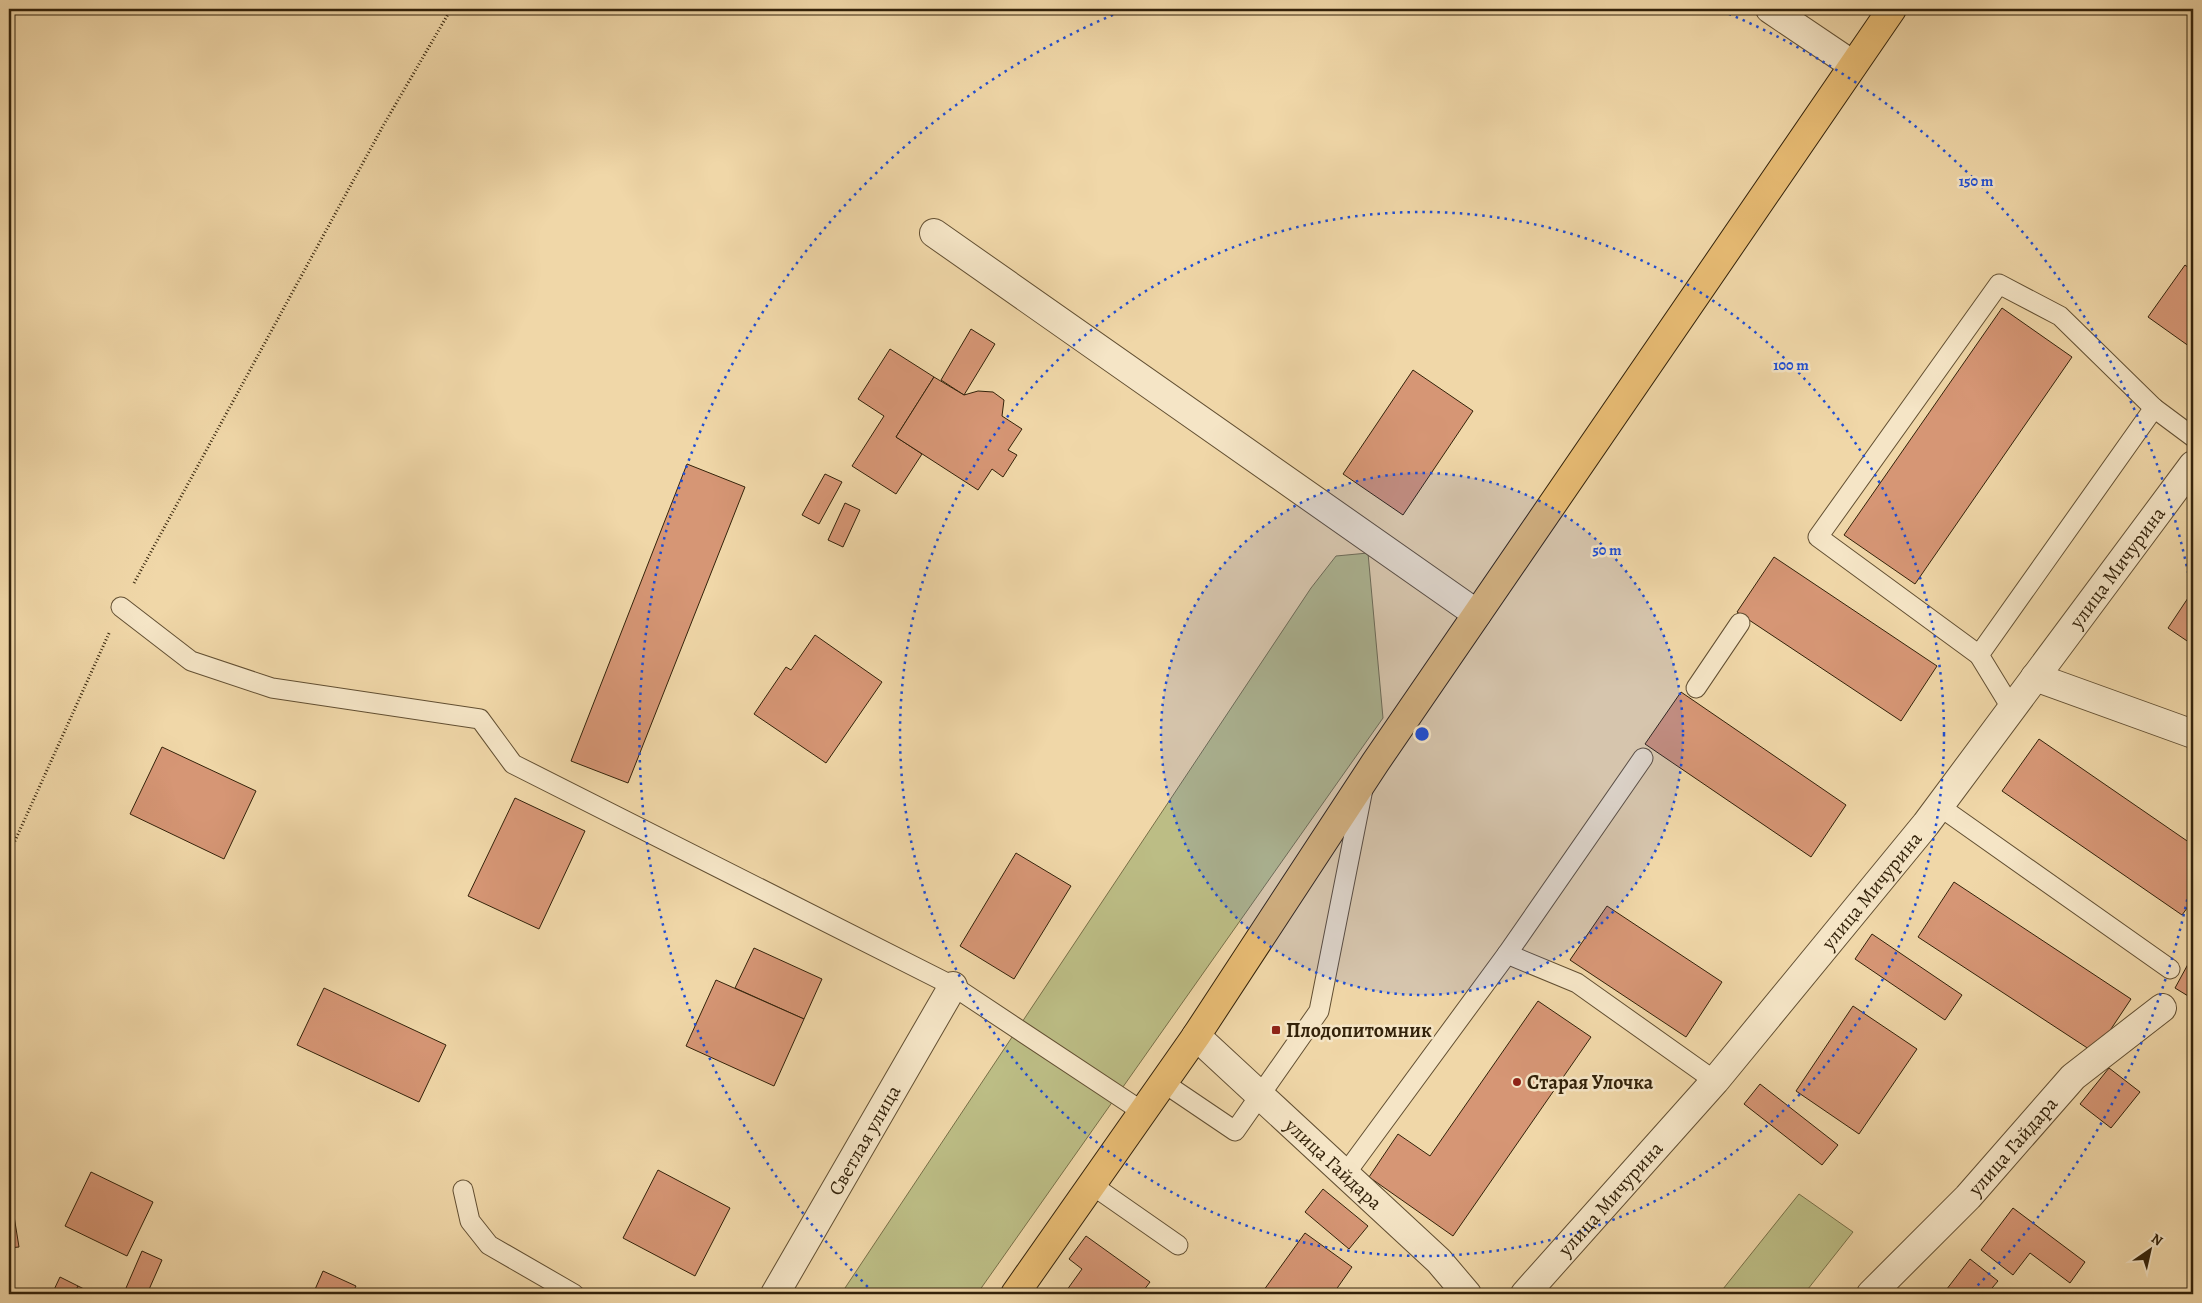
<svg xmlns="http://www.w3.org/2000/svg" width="2202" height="1303" viewBox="0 0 2202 1303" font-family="Alegreya,serif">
	<rect width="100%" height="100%" fill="#f0d7a8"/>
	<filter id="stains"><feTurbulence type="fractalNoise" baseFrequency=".004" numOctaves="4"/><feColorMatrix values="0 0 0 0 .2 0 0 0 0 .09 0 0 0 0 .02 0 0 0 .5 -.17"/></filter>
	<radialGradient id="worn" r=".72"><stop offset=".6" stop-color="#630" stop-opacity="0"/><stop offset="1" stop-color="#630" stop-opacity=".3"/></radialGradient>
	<g fill="#bcbd85" stroke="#787048">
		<polygon points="1368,553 1383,718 977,1294 841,1294 1311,588 1336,556"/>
		<polygon points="1799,1194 1853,1232 1804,1294 1719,1294"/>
	</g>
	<g fill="#d69675" stroke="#33220a">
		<polygon points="2185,265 2193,271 2193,349 2148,317"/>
		<polygon points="2002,308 2072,357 1915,584 1844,535"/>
		<polygon points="971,329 995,344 964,395 941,380"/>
		<polygon points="890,349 934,377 896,437 922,454 896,494 852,466 884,416 858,399"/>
		<polygon points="1413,370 1473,411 1403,515 1343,474"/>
		<polygon points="934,377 964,395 978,391 993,392 1004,400 1002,416 1022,429 1008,450 1017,455 1003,477 992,469 978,490 896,437"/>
		<polygon points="687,464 745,487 628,783 571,761"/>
		<polygon points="825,474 842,482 819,524 802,515"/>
		<polygon points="845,503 860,510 843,547 828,540"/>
		<polygon points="1774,557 1937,666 1901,721 1737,612"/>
		<polygon points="2188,598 2193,601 2193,645 2168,628"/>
		<polygon points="815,635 882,682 826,763 754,714 786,667 791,670"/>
		<polygon points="1681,692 1846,805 1811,857 1645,744"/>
		<polygon points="2039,739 2193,845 2193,900 2182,915 2002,791"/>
		<polygon points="162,747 256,791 224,859 130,814"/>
		<polygon points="515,798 585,831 539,929 468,896"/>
		<polygon points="1016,853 1071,886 1014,979 960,946"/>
		<polygon points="1954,882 2131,999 2095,1053 1918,937"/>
		<polygon points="1607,906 1722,982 1686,1037 1570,960"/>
		<polygon points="1872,934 1962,995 1945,1020 1855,959"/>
		<polygon points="754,948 822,979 804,1019 735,988"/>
		<polygon points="2193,955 2193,999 2175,988"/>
		<polygon points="716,980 804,1019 774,1086 686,1046"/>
		<polygon points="324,988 446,1045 419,1102 297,1045"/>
		<polygon points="1538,1001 1591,1037 1453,1236 1369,1177 1398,1134 1430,1156"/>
		<polygon points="1853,1006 1917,1049 1859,1134 1796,1091"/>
		<polygon points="2109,1068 2140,1092 2111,1128 2080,1104"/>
		<polygon points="1760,1084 1838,1145 1822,1165 1744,1104"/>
		<polygon points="658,1170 730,1208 695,1276 623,1238"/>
		<polygon points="91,1172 153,1202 127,1256 65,1226"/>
		<polygon points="1323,1189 1368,1226 1349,1249 1305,1212"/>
		<polygon points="2013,1208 2085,1262 2070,1283 2030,1253 2013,1275 1981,1250"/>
		<polygon points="14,1216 19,1247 9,1248 9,1217"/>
		<polygon points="1305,1233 1352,1267 1333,1294 1261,1294"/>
		<polygon points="1086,1236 1150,1282 1141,1294 1114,1294 1107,1289 1104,1294 1064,1294 1082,1269 1069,1259"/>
		<polygon points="142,1251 162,1260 147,1294 140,1294 126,1288"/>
		<polygon points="1970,1259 1998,1281 1987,1294 1943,1294"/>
		<polygon points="323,1271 356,1286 352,1294 313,1294"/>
		<polygon points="60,1277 78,1286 74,1294 52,1294"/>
		<polygon points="78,1286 94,1294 74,1294"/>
	</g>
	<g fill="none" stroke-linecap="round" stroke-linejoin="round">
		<g stroke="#624f32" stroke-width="21">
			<g id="service">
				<polyline points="121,607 191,661 272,688 480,719 513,764 953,986 1143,1112"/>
				<polyline points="1979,655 1818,537 1999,284 2060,316 2154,408"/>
				<polyline points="1696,688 1740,623"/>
				<polyline points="2012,709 1979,655 2154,408 2193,437"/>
				<polyline points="1939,806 2170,969"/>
				<polyline points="1507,954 1643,758"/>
				<polyline points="1164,1083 1235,1131 1319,1011 1363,789"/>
				<polyline points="1346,1173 1507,954 1577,983 1715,1081"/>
				<polyline points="1092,1185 1178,1245"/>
				<polyline points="463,1190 470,1221 489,1245 574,1294"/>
			</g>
		</g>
		<g stroke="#624f32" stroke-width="30">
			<g id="minor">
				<polyline points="1770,9 1853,65"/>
				<polyline points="934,233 1477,614"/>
				<polyline points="2035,677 2193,734"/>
				<path id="s1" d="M1196,1036L1439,1261L1467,1294"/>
				<path id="s2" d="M775,1294L953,986"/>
				<path id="s3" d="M1525,1294L1715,1081L1926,824L2193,465"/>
				<path id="s4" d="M1871,1294L1968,1197L2073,1077L2162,1008"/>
			</g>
		</g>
		<g stroke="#33220a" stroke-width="30">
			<polyline id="primary" points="1015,1294 1196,1036 1375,763 1892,9"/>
		</g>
		<g stroke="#33220a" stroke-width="3" stroke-dasharray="1 2.5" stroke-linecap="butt">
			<polyline points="134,583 383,126 451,9"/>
			<polyline points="9,854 110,631"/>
		</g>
		<use href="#service" stroke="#f5e5c6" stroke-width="19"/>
		<use href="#minor" stroke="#f5e5c6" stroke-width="28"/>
		<use href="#primary" stroke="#e8bc74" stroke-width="28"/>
	</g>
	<circle cx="1422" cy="734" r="261" fill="#1d4ed8" fill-opacity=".12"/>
	<g fill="none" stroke="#1d4ed8" stroke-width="2.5" stroke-dasharray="2.5 5">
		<circle cx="1422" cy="734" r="261"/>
		<circle cx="1422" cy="734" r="522"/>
		<path d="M2193 870A783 783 0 0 1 1971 1292M873 1292A783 783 0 0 1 1122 11M1722 11A783 783 0 0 1 2193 598"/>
	</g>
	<g fill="#8f2418" stroke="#f5e5c6" stroke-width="2">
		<rect x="1271" y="1025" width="10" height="10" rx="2.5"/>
		<circle cx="1517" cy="1082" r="5"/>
	</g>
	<g text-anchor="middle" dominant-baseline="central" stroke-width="5" stroke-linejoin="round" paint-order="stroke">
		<g font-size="20" fill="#33220a" stroke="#f5e5c6">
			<text stroke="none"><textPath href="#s3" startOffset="938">улица Мичурина</textPath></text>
			<text stroke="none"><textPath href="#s3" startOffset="532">улица Мичурина</textPath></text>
			<text stroke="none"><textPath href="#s2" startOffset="178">Светлая улица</textPath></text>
			<text stroke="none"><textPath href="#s4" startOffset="205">улица Гайдара</textPath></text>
			<text stroke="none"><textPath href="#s1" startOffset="188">улица Гайдара</textPath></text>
			<text stroke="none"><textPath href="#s3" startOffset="128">улица Мичурина</textPath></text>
		</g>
		<g font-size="20" font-weight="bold" fill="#33220a" stroke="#f5e5c6" text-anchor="start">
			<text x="1286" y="1030">Плодопитомник</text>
			<text x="1527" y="1082">Старая Улочка</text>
		</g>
	</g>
	<circle cx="1422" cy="734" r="8" fill="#1d4ed8" stroke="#f5e5c6" stroke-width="2.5"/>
	<g font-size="15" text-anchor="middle" font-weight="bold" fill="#1d4ed8" stroke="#f5e5c6" stroke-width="5" stroke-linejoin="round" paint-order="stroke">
		<text x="1976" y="186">150 m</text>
		<text x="1791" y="370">100 m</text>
		<text x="1607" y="555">50 m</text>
	</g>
	<rect width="2202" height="1303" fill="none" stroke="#f0d7a8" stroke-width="30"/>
	<rect x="10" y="10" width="2182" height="1283" fill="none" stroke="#33220a" stroke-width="2.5"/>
	<rect x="15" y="15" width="2172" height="1273" fill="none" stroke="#33220a"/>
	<g transform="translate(2150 1250) rotate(34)" stroke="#f5e5c6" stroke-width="4" paint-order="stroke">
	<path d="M0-4L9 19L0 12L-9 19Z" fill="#33220a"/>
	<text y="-8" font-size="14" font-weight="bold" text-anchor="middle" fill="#33220a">N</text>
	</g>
	<rect width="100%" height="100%" filter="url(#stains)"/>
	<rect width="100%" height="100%" fill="url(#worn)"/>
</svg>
